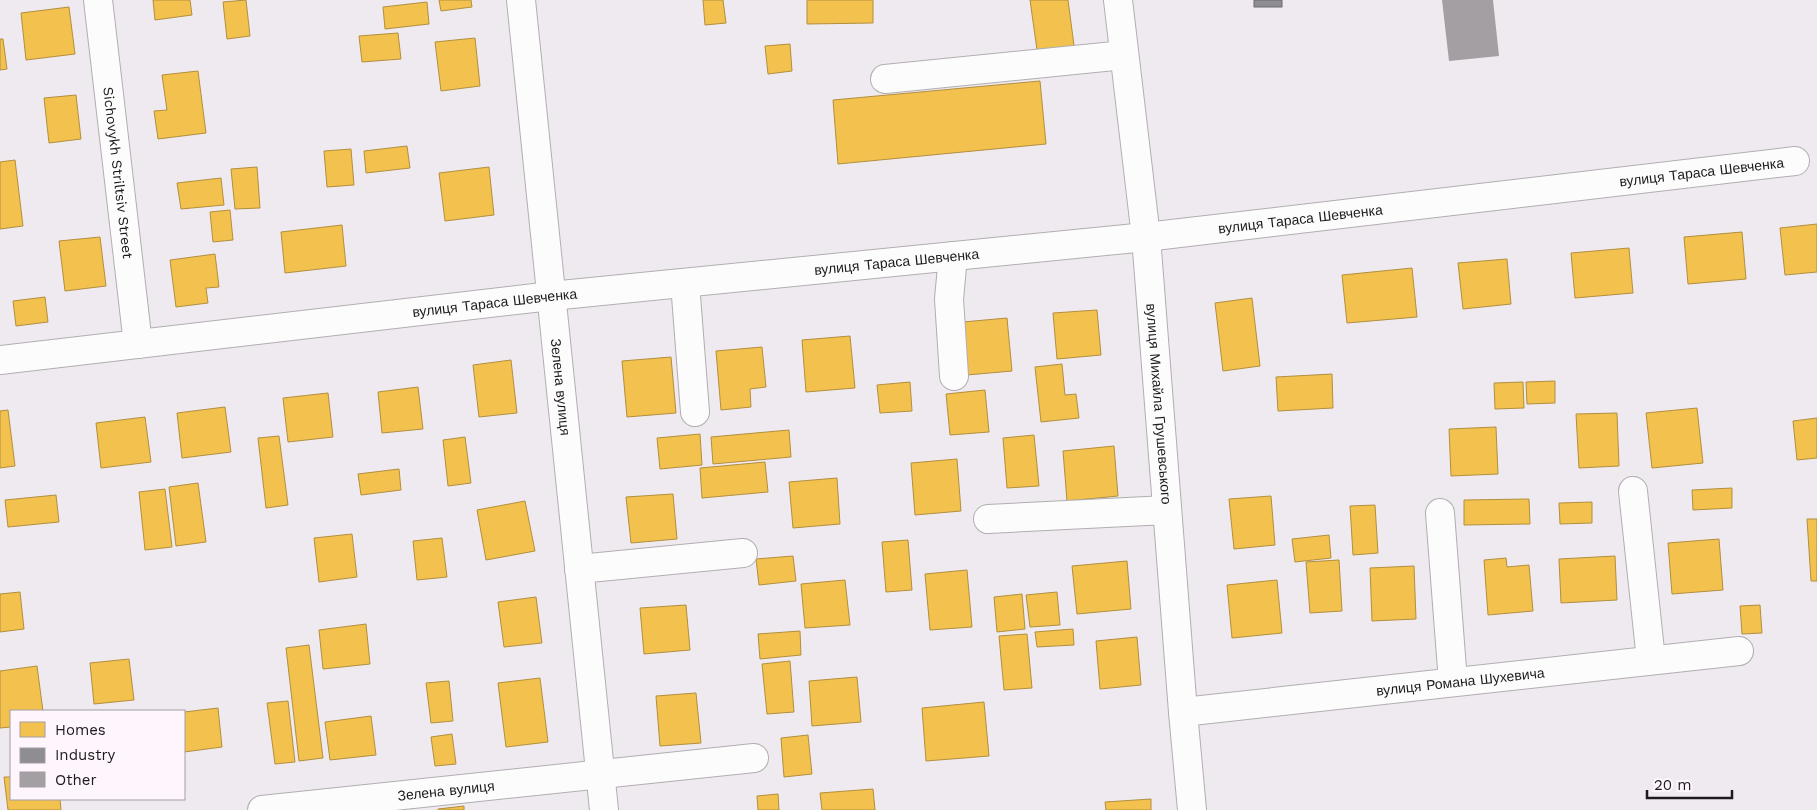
<svg xmlns="http://www.w3.org/2000/svg" width="1817" height="810" viewBox="0 0 1817 810" font-family="'Work Sans',sans-serif">
	<rect width="100%" height="100%" fill="#efeaef"/>
	<g fill="#f2c14e" stroke="#b28f3f">
		<polygon points="153,0 190,0 192,15 155,20"/>
		<polygon points="246,0 250,36 227,39 223,2"/>
		<polygon points="439,0 471,0 472,7 441,11"/>
		<polygon points="703,0 723,0 726,23 705,25"/>
		<polygon points="807,0 873,0 873,23 807,24"/>
		<polygon points="1030,0 1068,0 1075,53 1038,57"/>
		<polygon points="427,2 429,24 385,29 383,7"/>
		<polygon points="69,7 75,54 26,60 21,13"/>
		<polygon points="398,33 401,59 362,62 359,36"/>
		<polygon points="475,38 480,86 441,91 435,42"/>
		<polygon points="0,39 3,39 7,69 0,70"/>
		<polygon points="790,44 792,71 768,74 765,46"/>
		<polygon points="198,71 206,133 158,139 154,111 167,110 162,75"/>
		<polygon points="1040,81 1046,144 838,164 833,100"/>
		<polygon points="76,95 81,139 49,143 44,98"/>
		<polygon points="407,146 410,168 366,173 364,151"/>
		<polygon points="351,149 354,185 327,187 324,151"/>
		<polygon points="15,160 23,226 0,229 0,162"/>
		<polygon points="257,167 260,208 235,209 231,169"/>
		<polygon points="489,167 494,215 445,221 439,173"/>
		<polygon points="221,178 224,205 181,209 177,183"/>
		<polygon points="230,210 233,240 213,242 210,212"/>
		<polygon points="1817,224 1817,272 1785,275 1780,228"/>
		<polygon points="342,225 346,266 285,273 281,232"/>
		<polygon points="1742,232 1746,279 1688,284 1684,237"/>
		<polygon points="100,237 106,286 65,291 59,241"/>
		<polygon points="1629,248 1633,293 1575,298 1571,253"/>
		<polygon points="215,254 219,287 206,288 208,303 176,307 170,260"/>
		<polygon points="1507,259 1511,304 1463,309 1458,263"/>
		<polygon points="1412,268 1417,317 1347,323 1342,275"/>
		<polygon points="45,297 48,322 16,326 13,301"/>
		<polygon points="1252,298 1260,366 1223,371 1215,303"/>
		<polygon points="1097,310 1101,355 1057,359 1053,313"/>
		<polygon points="1007,318 1012,371 967,375 963,322"/>
		<polygon points="850,336 855,388 806,392 802,340"/>
		<polygon points="762,347 766,387 750,389 751,407 721,410 716,351"/>
		<polygon points="671,357 676,413 627,417 622,361"/>
		<polygon points="511,360 517,413 479,417 473,365"/>
		<polygon points="1062,364 1065,395 1076,394 1079,418 1041,422 1035,367"/>
		<polygon points="1332,374 1333,408 1278,411 1276,377"/>
		<polygon points="1555,381 1555,403 1527,404 1526,382"/>
		<polygon points="910,382 912,411 880,413 877,385"/>
		<polygon points="1523,382 1524,408 1495,409 1494,383"/>
		<polygon points="418,387 423,429 382,433 378,392"/>
		<polygon points="985,390 989,432 950,435 946,394"/>
		<polygon points="328,393 333,437 288,442 283,398"/>
		<polygon points="225,407 231,452 182,458 177,413"/>
		<polygon points="1697,408 1703,463 1652,468 1646,413"/>
		<polygon points="8,410 15,466 0,468 0,411"/>
		<polygon points="1617,413 1619,466 1579,468 1576,414"/>
		<polygon points="145,417 151,462 101,468 96,423"/>
		<polygon points="1817,418 1817,458 1797,460 1793,421"/>
		<polygon points="1496,427 1498,474 1451,476 1449,429"/>
		<polygon points="789,430 791,457 713,464 711,437"/>
		<polygon points="700,434 702,465 660,469 657,438"/>
		<polygon points="1034,435 1039,486 1007,488 1003,438"/>
		<polygon points="279,436 288,505 266,508 258,438"/>
		<polygon points="465,437 471,483 448,486 443,440"/>
		<polygon points="1114,446 1118,496 1067,501 1063,451"/>
		<polygon points="957,459 961,511 915,515 911,463"/>
		<polygon points="765,462 768,492 702,498 700,468"/>
		<polygon points="399,469 401,490 361,495 358,474"/>
		<polygon points="837,478 840,524 793,528 789,482"/>
		<polygon points="198,483 206,542 176,546 169,487"/>
		<polygon points="1732,488 1732,508 1693,510 1692,490"/>
		<polygon points="165,489 172,547 145,550 139,492"/>
		<polygon points="673,494 677,539 631,543 626,497"/>
		<polygon points="56,495 59,522 8,527 5,500"/>
		<polygon points="1271,496 1275,545 1234,549 1229,499"/>
		<polygon points="1529,499 1530,524 1464,525 1464,500"/>
		<polygon points="525,501 535,551 486,560 477,510"/>
		<polygon points="1592,502 1592,523 1560,524 1559,503"/>
		<polygon points="1375,505 1378,553 1353,555 1350,506"/>
		<polygon points="1807,519 1817,519 1817,581 1811,581"/>
		<polygon points="352,534 357,577 319,582 314,538"/>
		<polygon points="1329,535 1331,558 1295,562 1292,539"/>
		<polygon points="442,538 447,577 417,580 413,541"/>
		<polygon points="1719,539 1723,590 1672,594 1668,543"/>
		<polygon points="908,540 912,590 886,592 882,542"/>
		<polygon points="793,556 796,581 759,585 756,559"/>
		<polygon points="1615,556 1617,600 1561,603 1559,559"/>
		<polygon points="1506,558 1507,567 1529,565 1533,611 1488,615 1484,560"/>
		<polygon points="1339,560 1342,611 1310,613 1306,562"/>
		<polygon points="1127,561 1131,609 1077,614 1072,566"/>
		<polygon points="1414,566 1416,619 1372,621 1370,568"/>
		<polygon points="967,570 972,627 930,630 925,574"/>
		<polygon points="845,580 850,625 805,628 801,584"/>
		<polygon points="1277,580 1282,633 1232,638 1227,585"/>
		<polygon points="20,592 24,629 0,632 0,594"/>
		<polygon points="1057,592 1060,625 1030,627 1026,595"/>
		<polygon points="1022,594 1025,629 997,632 994,597"/>
		<polygon points="536,597 542,643 504,647 498,602"/>
		<polygon points="686,605 690,650 644,654 640,608"/>
		<polygon points="1760,605 1762,633 1742,634 1740,606"/>
		<polygon points="366,624 370,664 323,669 319,630"/>
		<polygon points="1073,629 1074,645 1037,647 1035,632"/>
		<polygon points="800,631 801,655 760,659 758,634"/>
		<polygon points="1027,634 1032,688 1004,690 999,636"/>
		<polygon points="1137,637 1141,685 1100,689 1096,641"/>
		<polygon points="309,645 323,758 299,761 286,648"/>
		<polygon points="129,659 134,700 94,704 90,663"/>
		<polygon points="790,661 794,712 767,714 762,664"/>
		<polygon points="37,666 43,711 11,711 11,727 0,728 0,671"/>
		<polygon points="857,677 861,722 812,726 809,681"/>
		<polygon points="540,678 548,742 506,747 498,683"/>
		<polygon points="449,681 453,721 431,723 426,683"/>
		<polygon points="696,693 701,743 660,746 656,696"/>
		<polygon points="288,701 295,762 275,764 267,703"/>
		<polygon points="984,702 989,756 926,761 922,708"/>
		<polygon points="218,708 222,747 184,752 184,712"/>
		<polygon points="371,716 376,755 330,760 325,722"/>
		<polygon points="452,734 456,764 435,766 431,737"/>
		<polygon points="808,735 812,774 784,777 781,738"/>
		<polygon points="4,777 11,777 11,799 60,799 61,810 8,810"/>
		<polygon points="873,789 875,810 822,810 820,793"/>
		<polygon points="778,794 779,810 758,810 757,796"/>
		<polygon points="1151,799 1151,810 1106,810 1105,802"/>
		<polygon points="464,806 464,810 438,810 438,809"/>
	</g>
	<rect fill="#8d8d92" stroke="#6b6a6f" x="1254" y="0" width="28" height="7"/>
	<polygon fill="#a39fa3" points="1442,0 1493,0 1499,56 1449,61"/>
	<g fill="none" stroke-linecap="round" stroke-linejoin="round">
		<g stroke="#b1aeb1" stroke-width="30">
			<g id="minor">
				<path id="s1" d="M98,0L138,344"/>
				<path id="s2" d="M521,0L604,810"/>
				<path id="s3" d="M1118,0L1146,237L1183,712L1192,810"/>
				<polyline points="885,79 1124,55"/>
				<polyline points="953,256 949,299 954,376"/>
				<polyline points="685,283 695,412"/>
				<path id="s4" d="M0,360L551,296L1146,237L1795,161"/>
				<polyline points="1633,491 1651,660"/>
				<polyline points="1440,513 1453,682"/>
				<polyline points="988,519 1167,510"/>
				<polyline points="579,569 743,553"/>
				<path id="s5" d="M1183,712L1739,651"/>
				<path id="s6" d="M262,810L754,758"/>
			</g>
		</g>
		<use href="#minor" stroke="#fdfcfd" stroke-width="28"/>
	</g>
	<g text-anchor="middle" dominant-baseline="central" stroke-width="5" stroke-linejoin="round" paint-order="stroke">
		<g font-size="14" fill="#1d1a1d" stroke="#fef5fd">
			<text stroke="none"><textPath href="#s4" startOffset="1712">вулиця Тараса Шевченка</textPath></text>
			<text stroke="none"><textPath href="#s1" startOffset="174">Sichovykh Striltsiv Street</textPath></text>
			<text stroke="none"><textPath href="#s4" startOffset="1308">вулиця Тараса Шевченка</textPath></text>
			<text stroke="none"><textPath href="#s4" startOffset="902">вулиця Тараса Шевченка</textPath></text>
			<text stroke="none"><textPath href="#s4" startOffset="498">вулиця Тараса Шевченка</textPath></text>
			<text stroke="none"><textPath href="#s2" startOffset="389">Зелена вулиця</textPath></text>
			<text stroke="none"><textPath href="#s3" startOffset="406">вулиця Михайла Грушевського</textPath></text>
			<text stroke="none"><textPath href="#s5" startOffset="279">вулиця Романа Шухевича</textPath></text>
			<text stroke="none"><textPath href="#s6" startOffset="185">Зелена вулиця</textPath></text>
		</g>
	</g>
	<rect x="10" y="710" width="175" height="90" fill="#fef5fd" stroke="#a49da3"/>
	<rect x="20" y="722" width="25" height="15" fill="#f2c14e" stroke="#a49da3"/>
	<text x="55" y="735" font-size="15" fill="#1d1a1d">Homes</text>
	<rect x="20" y="748" width="25" height="15" fill="#8d8d92" stroke="#a49da3"/>
	<text x="55" y="760" font-size="15" fill="#1d1a1d">Industry</text>
	<rect x="20" y="772" width="25" height="15" fill="#a39fa3" stroke="#a49da3"/>
	<text x="55" y="785" font-size="15" fill="#1d1a1d">Other</text>
	<path d="M1647 790v8h85v-8" fill="none" stroke="#1d1a1d" stroke-width="2.5"/>
	<text x="1654" y="790" font-size="15" fill="#1d1a1d" stroke="#fef5fd" stroke-width="4" paint-order="stroke">20 m</text>
</svg>
